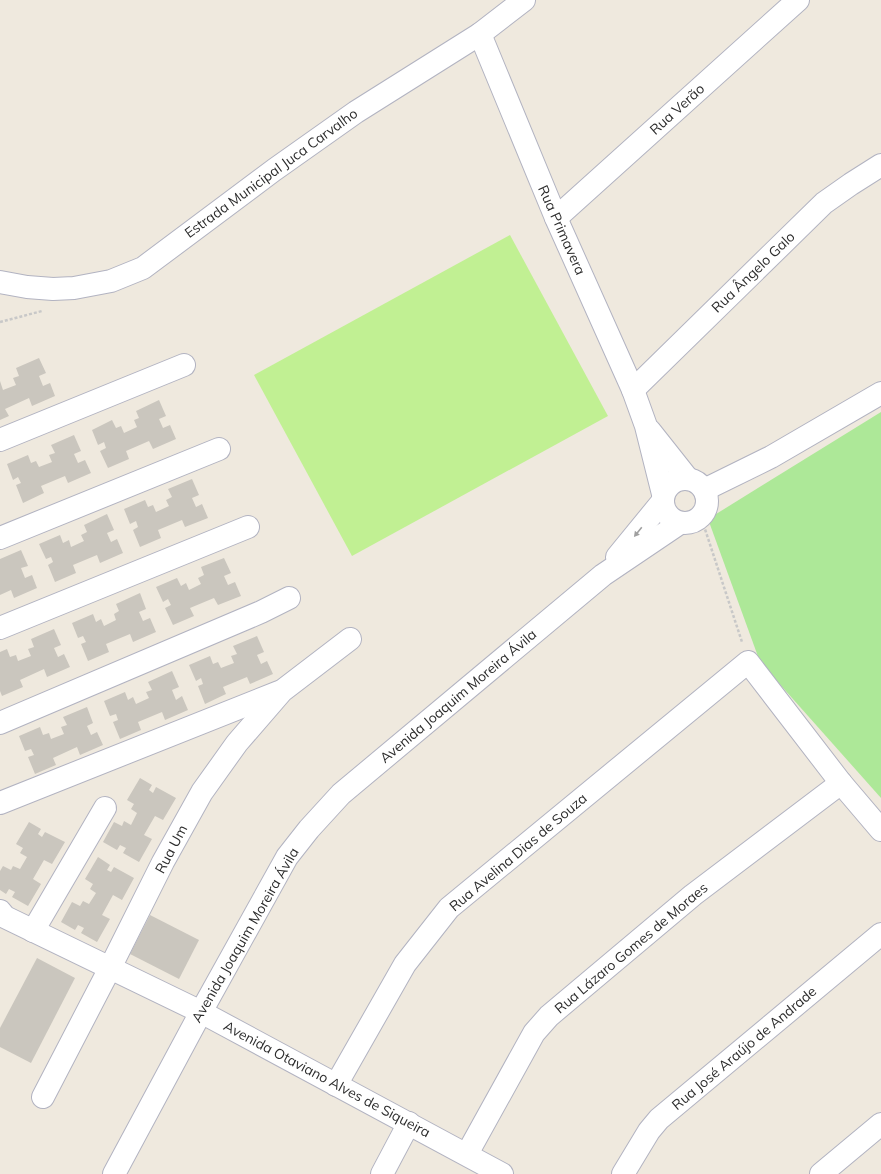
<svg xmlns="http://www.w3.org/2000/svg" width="881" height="1174" viewBox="0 0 881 1174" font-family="Mulish,sans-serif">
	<rect width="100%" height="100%" fill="#efe9de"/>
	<polygon fill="#ade898" points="881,412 881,798 760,662 708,519"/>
	<polygon fill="#c1f093" points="510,235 608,416 352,556 254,375"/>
	<g fill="#cac6be">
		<polygon points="39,358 46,373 39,376 43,386 50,383 55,396 32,406 29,398 5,409 9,416 0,420 0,381 3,390 16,385 13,378 19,376 16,368"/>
		<polygon points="159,400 166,416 159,419 163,428 170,425 176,439 153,449 149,441 126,451 129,459 108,468 100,451 106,448 104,442 98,445 92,430 112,420 116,428 121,426 124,433 137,427 134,420 139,418 136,411"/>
		<polygon points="74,435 81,451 74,454 78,463 85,460 91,473 68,483 65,476 41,486 44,493 23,503 16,485 21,483 18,477 13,480 7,464 28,455 31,463 36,461 39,467 52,462 49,455 55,453 51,445"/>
		<polygon points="192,479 199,495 192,498 196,507 202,504 208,518 185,527 182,520 158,530 161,538 140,547 133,530 138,527 136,521 130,524 124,509 145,500 148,507 153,505 156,512 169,506 166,500 172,497 168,489"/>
		<polygon points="107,514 114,530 107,533 111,542 117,539 123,553 100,563 97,555 73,565 76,573 55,582 48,565 53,562 51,557 46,559 39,544 60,535 63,543 69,540 71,547 84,541 81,535 87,532 84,525"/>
		<polygon points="21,550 28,566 21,568 25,578 32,575 37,588 14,598 11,590 0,595 0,559"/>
		<polygon points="224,558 231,573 224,576 228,585 235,582 241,596 218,605 214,598 190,608 194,616 173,625 165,608 171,605 168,599 163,602 156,587 177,578 181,586 186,583 189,590 201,584 198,578 204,575 201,567"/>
		<polygon points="140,593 146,609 139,612 143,621 150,618 156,632 133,642 130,634 106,644 109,652 88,661 81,644 86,642 83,636 78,638 72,623 93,614 96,622 101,619 104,626 116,620 114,614 119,611 116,604"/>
		<polygon points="54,629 61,645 54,648 58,657 64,654 70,667 47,677 44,669 20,680 23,687 2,696 0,691 0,652 7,649 10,657 16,655 18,661 31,656 28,649 34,647 31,639"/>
		<polygon points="257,636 264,652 257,655 261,664 267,661 273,674 250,684 247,677 223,687 226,694 205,704 198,686 203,684 201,678 196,681 189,665 210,656 213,664 218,662 221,668 234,663 231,656 237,654 233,646"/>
		<polygon points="172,671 179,687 172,690 176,700 182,696 188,710 165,720 162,712 138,722 141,730 120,739 113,722 118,720 116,714 110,716 104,701 125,692 128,700 133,697 136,704 149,698 146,692 152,690 148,682"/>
		<polygon points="87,707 93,723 87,726 91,735 97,732 103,745 80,755 77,747 53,758 56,765 35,774 28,757 34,755 31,749 25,751 19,736 40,727 43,735 49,733 51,739 64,734 61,727 67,725 63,717"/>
		<polygon points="140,778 152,785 149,790 153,793 156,787 176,798 163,820 155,816 144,835 152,839 139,862 123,853 126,848 120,845 117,850 103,842 114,822 122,826 124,821 131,825 137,813 131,809 134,804 127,800"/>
		<polygon points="29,822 41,829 38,834 42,837 45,832 65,842 52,864 44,860 33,879 41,884 28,906 12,897 15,892 9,889 6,894 0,890 0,871 3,866 11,870 13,866 20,869 27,857 20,853 23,848 16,844"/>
		<polygon points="98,857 110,865 107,870 111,872 114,867 134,878 122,900 113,895 102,915 110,919 97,942 81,933 84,928 78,925 75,930 61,922 72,902 80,906 83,901 89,904 96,893 90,889 93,884 85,879"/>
		<polygon points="150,915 199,940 179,979 130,954"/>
		<polygon points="37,958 75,978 31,1063 0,1047 0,1028"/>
	</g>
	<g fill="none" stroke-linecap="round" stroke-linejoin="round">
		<g stroke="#b2b3c1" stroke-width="24">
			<g id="minor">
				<polyline points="480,34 556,218 633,390 646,426 663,494"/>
				<polyline points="556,218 798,0"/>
				<polyline points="0,282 27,287 53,289 74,288 111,281 143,268 274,170 356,112 480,34 524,0"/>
				<polyline points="633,390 824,203 851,184 881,165"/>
				<polyline points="650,431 688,479"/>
				<polyline points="0,440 184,365"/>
				<circle cx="685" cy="501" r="22"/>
				<polyline points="706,494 708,488 771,457 881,393"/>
				<polyline points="0,538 219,449"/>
				<polyline points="617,557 662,502"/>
				<polyline points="0,628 248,527"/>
				<polyline points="0,723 261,612 289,598"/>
				<polyline points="0,803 279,692"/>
				<polyline points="0,911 5,917 201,1012 502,1174"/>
				<polyline points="33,931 105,808"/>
				<polyline points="336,1085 405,964 449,908 748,662 841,783 881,830"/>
				<polyline points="43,1097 110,968 163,862 202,792 237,743 282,691 350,639"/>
				<polyline points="467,1154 534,1033 549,1016 693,895 841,783"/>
				<polyline points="114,1174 201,1012 287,857 309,829 341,794 603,575 680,523"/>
				<polyline points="382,1174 409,1123"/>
				<polyline points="623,1174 649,1131 659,1119 881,934"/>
				<polyline points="821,1174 881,1124"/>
			</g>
		</g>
		<g stroke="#c8c8c8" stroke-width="2.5" stroke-dasharray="3 2" stroke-linecap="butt">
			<polyline points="0,322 42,311"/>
			<polyline points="702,520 742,642"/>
		</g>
		<use href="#minor" stroke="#fff" stroke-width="22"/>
	</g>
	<defs><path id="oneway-solid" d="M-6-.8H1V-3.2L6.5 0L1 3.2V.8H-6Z"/></defs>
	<use fill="#a0a0a0" href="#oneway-solid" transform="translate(638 532) rotate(129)"/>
	<g text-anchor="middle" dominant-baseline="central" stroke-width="3.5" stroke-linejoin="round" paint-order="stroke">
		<g font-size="14" fill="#2d2d2d" stroke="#fff">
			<text transform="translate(677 109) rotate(-42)">Rua Verão</text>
			<text transform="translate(271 173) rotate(-36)">Estrada Municipal Juca Carvalho</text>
			<text transform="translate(562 230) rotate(66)">Rua Primavera</text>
			<text transform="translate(753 272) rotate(-44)">Rua Ângelo Galo</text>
			<text transform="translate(458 696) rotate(-40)">Avenida Joaquim Moreira Ávila</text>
			<text transform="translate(171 849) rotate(-62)">Rua Um</text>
			<text transform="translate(518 852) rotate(-40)">Rua Avelina Dias de Souza</text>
			<text transform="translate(245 935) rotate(-60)">Avenida Joaquim Moreira Ávila</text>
			<text transform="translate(631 948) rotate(-40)">Rua Lázaro Gomes de Moraes</text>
			<text transform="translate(744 1048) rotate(-40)">Rua José Araújo de Andrade</text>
			<text transform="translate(327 1079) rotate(28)">Avenida Otaviano Alves de Siqueira</text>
		</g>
	</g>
</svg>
